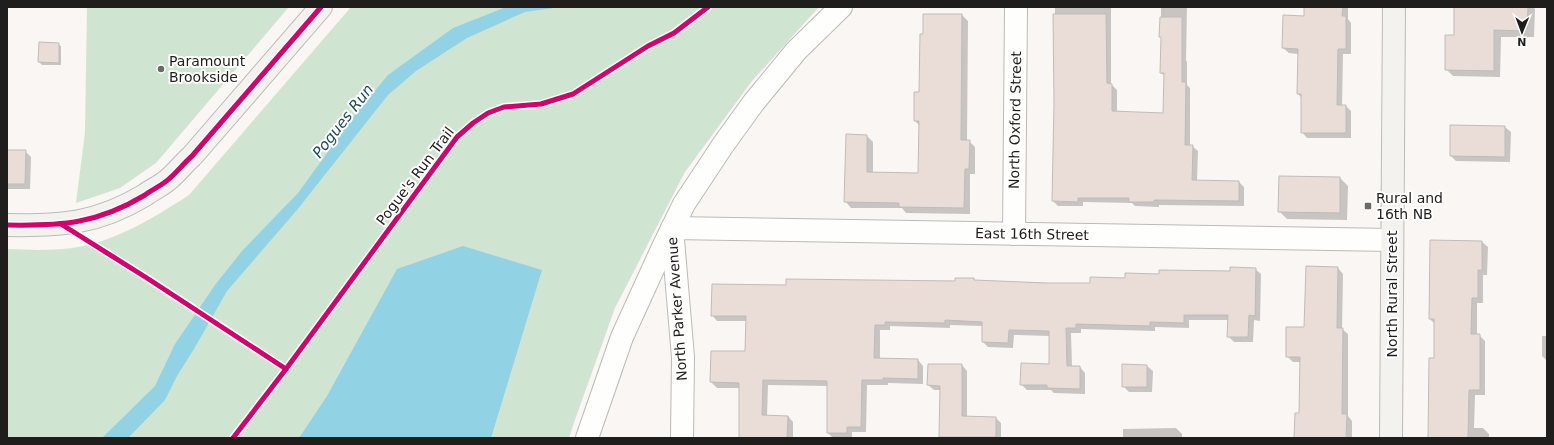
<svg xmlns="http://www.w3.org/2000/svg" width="1554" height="445" viewBox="0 0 1554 445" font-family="'DejaVu Sans',sans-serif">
	<rect width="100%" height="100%" fill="#f9f6f3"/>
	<g fill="#d0e5d1">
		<polygon points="87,7 289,7 156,163 120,188 76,203 85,132"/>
		<path d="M351,7H819L752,81L685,172L615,308L576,417L569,438H7V249C29,250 57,251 78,247C118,240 155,217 189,195Z"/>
	</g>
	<g fill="#91d2e4">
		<polygon points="506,7 561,7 525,12 467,38 416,71 388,95 297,210 227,291 194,349 177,376 165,400 128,438 102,438 155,386 175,344 215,285 242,251 298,193 357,112 388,75 453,28"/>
		<polygon points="463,246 542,270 491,438 299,438 327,396 397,269"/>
	</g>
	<g fill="#0003">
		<polygon points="38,7 58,7 58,8 39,7"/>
		<polygon points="1055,7 1111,7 1111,84 1117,90 1117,112 1164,114 1165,76 1161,73 1161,7 1187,7 1186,60 1187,62 1187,85 1190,88 1190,146 1192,146 1198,151 1197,181 1239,182 1244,187 1244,206 1159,205 1159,207 1135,206 1132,203 1083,202 1083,206 1058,206 1053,201"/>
		<polygon points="1305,7 1348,7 1348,19 1351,23 1351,54 1343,54 1342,106 1346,106 1351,111 1351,138 1307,138 1302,132 1302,98 1298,94 1298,54 1289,53 1283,48 1305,17"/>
		<polygon points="1455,7 1533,7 1535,9 1534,37 1501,37 1500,77 1453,76 1446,69 1455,36"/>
		<polygon points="962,15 968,21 967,141 969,141 975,147 975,174 970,174 970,214 906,213 902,208 851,208 845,201 867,136 873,142 873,173 919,174 920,126 915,121 920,93 924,35"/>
		<polygon points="58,44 61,46 61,65 42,65 39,62"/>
		<polygon points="1505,127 1511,132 1510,162 1456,161 1451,156"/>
		<polygon points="7,151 25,151 31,157 30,189 7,189"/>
		<polygon points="1340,178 1348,186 1347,220 1287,219 1279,211"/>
		<polygon points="1482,242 1488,247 1487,275 1483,275 1483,303 1477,303 1477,335 1479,335 1485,341 1485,395 1475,395 1474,428 1483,428 1489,434 1489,438 1429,438 1435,359 1435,324 1430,319"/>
		<polygon points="1338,268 1343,274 1342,329 1348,334 1348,416 1352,421 1352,438 1295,438 1300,414 1301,362 1293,362 1287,356 1305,328"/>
		<polygon points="1255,269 1261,274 1260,321 1254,320 1253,342 1234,342 1228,336 1229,320 1189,320 1189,328 1155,327 1155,331 1081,329 1081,333 1071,333 1072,367 1080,367 1085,373 1085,394 1054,393 1051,390 1027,390 1022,385 1050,365 1050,336 1014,335 1013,348 988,347 983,342 983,326 950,325 950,328 890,326 890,330 880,330 880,360 918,360 923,366 923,384 888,383 888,385 867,385 866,432 852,432 852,438 833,438 828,433 828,386 768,385 767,416 788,416 793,422 793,438 740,438 740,388 717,388 711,382 712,352 746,352 747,321 717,321 712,315 787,286 956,282 974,279 976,281 1091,284 1160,275 1231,272"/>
		<polygon points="1542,336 1547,336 1547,361 1542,356"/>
		<polygon points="929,365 962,365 967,371 967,417 996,418 1001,423 1001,438 941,438 940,436 941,390 934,390 928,385"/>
		<polygon points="1123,365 1147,366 1153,371 1152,392 1129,392 1123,386"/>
		<polygon points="1176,428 1182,434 1182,438 1123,438 1123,429"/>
	</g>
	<g fill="#eaddd8" stroke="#bebcba">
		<polygon points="1304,7 1343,7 1342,16 1346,16 1346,49 1338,49 1337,105 1346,105 1346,133 1301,133 1301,94 1297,94 1298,49 1282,48 1283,15 1304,16"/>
		<polygon points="1454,7 1528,7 1527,31 1494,30 1494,71 1445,70 1445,35 1454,35"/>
		<polygon points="923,14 962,14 961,140 970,140 969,169 965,169 964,208 899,207 899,203 844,202 846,134 867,135 867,172 918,173 919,121 914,121 914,92 919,92 920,34 923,34"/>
		<polygon points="1053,14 1106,14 1107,83 1112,84 1112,111 1163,113 1164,73 1160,73 1161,37 1159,37 1160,17 1182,17 1182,82 1186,82 1185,145 1193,145 1192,180 1239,181 1239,201 1154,200 1154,202 1129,202 1129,198 1078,198 1078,202 1052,201 1054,104"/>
		<polygon points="39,42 59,43 59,63 38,62"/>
		<polygon points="1450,125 1505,126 1505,157 1450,156"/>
		<polygon points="7,150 26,150 25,184 7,184"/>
		<polygon points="1279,176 1340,177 1340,213 1278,212"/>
		<polygon points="1430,240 1482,241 1482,270 1478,270 1478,298 1472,298 1471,334 1480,334 1480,390 1469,390 1468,438 1428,438 1429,358 1434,358 1434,319 1429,319"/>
		<polygon points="1306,266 1338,267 1337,328 1343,328 1342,414 1347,414 1346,438 1294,438 1295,413 1299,413 1300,357 1286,357 1286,327 1304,327"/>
		<polygon points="1230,267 1256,268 1255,316 1249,315 1248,337 1227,337 1228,315 1184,315 1184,323 1150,322 1150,326 1076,324 1076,328 1066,328 1067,366 1080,366 1080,389 1047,388 1047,385 1020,385 1021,363 1049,364 1049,331 1009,330 1008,343 982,342 982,322 945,320 945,323 885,322 885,325 875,325 874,358 918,359 918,379 883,378 883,380 862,380 861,427 847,427 847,433 827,433 827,381 763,380 762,415 788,416 787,438 739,438 739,383 710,382 711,351 745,351 746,316 711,316 712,284 786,285 786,279 955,281 955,278 974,278 974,280 1046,283 1090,283 1090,277 1125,278 1125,273 1159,274 1159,270 1230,271"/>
		<polygon points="928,364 962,364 962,416 996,417 996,437 939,437 940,386 927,385"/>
		<polygon points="1122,364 1147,365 1147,387 1122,387"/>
	</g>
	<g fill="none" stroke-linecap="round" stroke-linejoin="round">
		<g stroke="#bcbab8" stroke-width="24">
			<g id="street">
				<polyline points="1014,234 1016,7"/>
				<polyline points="587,438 622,337 664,245 684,204 723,145 754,102 796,51 841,7"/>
				<polyline points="682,438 683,357 672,228 1392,240"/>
			</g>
		</g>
		<g stroke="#bcbab8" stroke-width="24">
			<g id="secondary">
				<path d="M7,225C61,226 97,224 145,195C153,189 163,185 170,178C178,171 184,163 192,156L321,7"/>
				<polyline points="1391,438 1394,7"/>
			</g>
		</g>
		<use href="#street" stroke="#fefefd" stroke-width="22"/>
		<use href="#secondary" stroke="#f4f2ef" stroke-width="22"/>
		<g stroke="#fff" stroke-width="8">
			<g id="cycleway">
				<polyline points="61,224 150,280 286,369"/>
				<path d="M7,225C61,226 97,224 145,195C153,189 163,185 170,178C178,171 184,163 192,156L321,7"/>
				<polyline points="233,438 286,369 457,137 473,123 488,113 504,107 541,104 573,94 648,46 674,33 708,7"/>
			</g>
		</g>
		<use href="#cycleway" stroke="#d6006c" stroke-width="5"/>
	</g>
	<g fill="#6c6a67" stroke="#fff" stroke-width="1.5">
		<circle cx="161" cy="69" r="4"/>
		<rect x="1364" y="202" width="8" height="8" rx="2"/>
	</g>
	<g text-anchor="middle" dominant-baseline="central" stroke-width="4" stroke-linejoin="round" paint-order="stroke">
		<g font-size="14" fill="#201e1c" stroke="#fff" text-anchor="start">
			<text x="169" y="61">Paramount<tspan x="169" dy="16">Brookside</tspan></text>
			<text x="1376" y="198">Rural and<tspan x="1376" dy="16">16th NB</tspan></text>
		</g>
		<g font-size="14" fill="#201e1c" stroke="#fff">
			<text transform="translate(1015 120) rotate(-89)">North Oxford Street</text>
			<text transform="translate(415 176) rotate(-53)">Pogue's Run Trail</text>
			<text transform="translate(1032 234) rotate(1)">East 16th Street</text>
			<text transform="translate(1392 294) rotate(-90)">North Rural Street</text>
			<text transform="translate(677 309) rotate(-94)">North Parker Avenue</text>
		</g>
		<g font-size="15" font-style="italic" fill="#214b57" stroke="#fff">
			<text transform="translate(343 121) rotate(-52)">Pogues Run</text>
		</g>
	</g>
	<rect width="1554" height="445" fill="none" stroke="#201e1c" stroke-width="16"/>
	<g transform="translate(1522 32) rotate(181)" stroke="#ffffff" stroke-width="3" paint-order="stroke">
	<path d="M0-3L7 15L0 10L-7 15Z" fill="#201e1c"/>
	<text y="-6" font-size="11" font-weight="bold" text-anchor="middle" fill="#201e1c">N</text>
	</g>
</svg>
